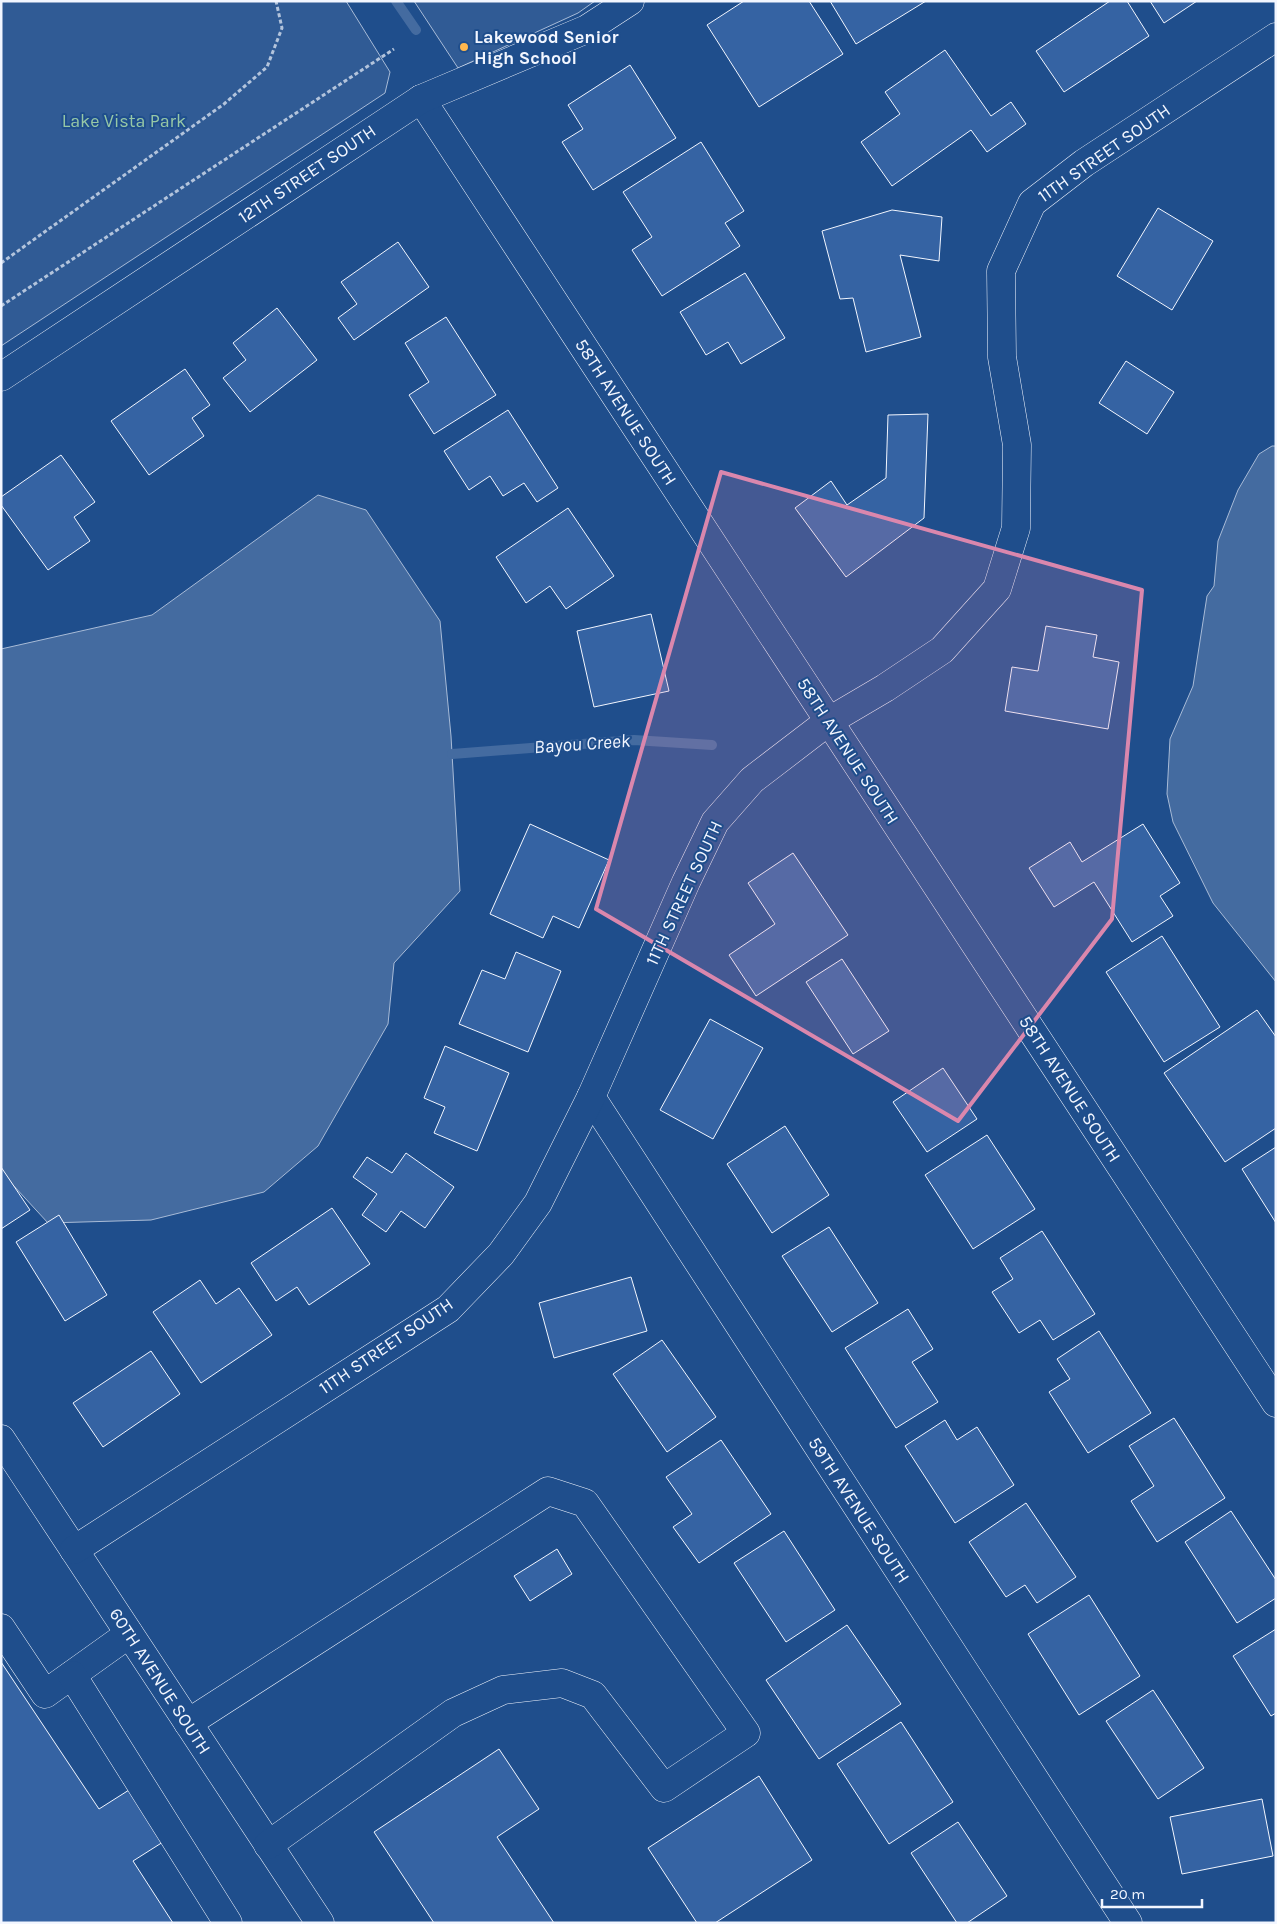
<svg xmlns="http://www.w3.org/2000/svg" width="1277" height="1924" viewBox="0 0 1277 1924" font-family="Karla,sans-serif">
	<rect width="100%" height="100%" fill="#1f4e8c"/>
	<g fill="#305b95" stroke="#a8bbd7">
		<polygon points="1,1 346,1 390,72 385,93 1,346"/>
		<polygon points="414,1 595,1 578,13 458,68"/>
	</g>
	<g fill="#446ba0" stroke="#a8bbd7">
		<polygon points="1272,446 1276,446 1276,982 1213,903 1173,822 1167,794 1170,739 1193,686 1207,596 1214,586 1218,541 1238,490 1259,454"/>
		<polygon points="318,495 366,510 440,621 451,736 460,891 394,963 388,1024 318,1146 264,1192 151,1220 48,1223 1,1172 1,649 152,615"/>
	</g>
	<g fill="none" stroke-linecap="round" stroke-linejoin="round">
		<g stroke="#446ba0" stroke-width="10">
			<polyline points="396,1 416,30"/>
			<polyline points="452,754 634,740 712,745"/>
		</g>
	</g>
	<g fill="#3563a3" stroke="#f2f6ff">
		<polygon points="744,1 809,1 843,54 759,107 707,25"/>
		<polygon points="830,1 926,1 856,44"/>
		<polygon points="1110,1 1127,1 1149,36 1064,92 1036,51"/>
		<polygon points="1150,1 1197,1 1164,23"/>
		<polygon points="945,50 991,116 1011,102 1026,124 987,152 971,130 892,186 861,142 900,114 885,92"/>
		<polygon points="630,65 676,138 593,190 562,142 583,129 568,105"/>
		<polygon points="701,142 744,211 725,223 740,246 662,296 632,250 652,237 623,192"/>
		<polygon points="1158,208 1213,241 1172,310 1117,276"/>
		<polygon points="892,210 942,217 939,261 900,255 921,337 866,352 853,298 840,299 822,231"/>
		<polygon points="398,242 429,287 354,340 338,318 357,304 341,282"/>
		<polygon points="745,273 785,338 741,364 728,342 706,355 680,312"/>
		<polygon points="277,308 317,360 250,412 223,378 246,360 233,343"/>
		<polygon points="446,317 496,395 434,434 409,395 429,382 405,343"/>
		<polygon points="1126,361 1174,392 1147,434 1099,403"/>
		<polygon points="185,369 210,405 192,418 204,436 149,475 111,421"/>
		<polygon points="508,410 558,488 537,502 524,483 503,496 490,476 469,490 444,451"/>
		<polygon points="928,414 924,518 846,577 795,508 831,481 847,505 886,478 888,415"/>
		<polygon points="61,455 95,502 74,517 90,541 48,570 1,505 1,497"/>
		<polygon points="568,508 614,576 566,609 550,586 526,603 496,557"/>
		<polygon points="651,614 669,691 594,707 577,631"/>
		<polygon points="1046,626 1097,635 1093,657 1119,662 1108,729 1005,711 1012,667 1038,671"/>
		<polygon points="530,824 609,860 579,928 553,916 543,938 490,914"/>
		<polygon points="1143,824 1180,883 1160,896 1173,916 1132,942 1094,882 1054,907 1029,868 1070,842 1082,862"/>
		<polygon points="793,853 848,935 756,996 729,955 775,924 748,883"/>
		<polygon points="1162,936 1220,1027 1164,1062 1106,972"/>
		<polygon points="516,952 561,971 528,1052 459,1024 482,970 505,979"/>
		<polygon points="842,959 889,1031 853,1054 806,982"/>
		<polygon points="1257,1010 1276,1037 1276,1128 1225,1162 1164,1073"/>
		<polygon points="710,1019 763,1048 713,1139 660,1110"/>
		<polygon points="445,1046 509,1073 477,1151 434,1133 445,1107 424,1098"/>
		<polygon points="943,1068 977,1119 927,1152 893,1102"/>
		<polygon points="785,1126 829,1195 772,1233 727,1164"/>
		<polygon points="987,1135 1035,1209 973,1249 925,1175"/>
		<polygon points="1276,1147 1276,1223 1242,1169"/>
		<polygon points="406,1153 454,1187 425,1228 401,1211 386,1232 362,1215 377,1194 353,1177 367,1157 392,1173"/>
		<polygon points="1,1167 30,1210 1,1229"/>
		<polygon points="332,1208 370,1264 309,1305 297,1287 276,1301 251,1263"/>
		<polygon points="59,1215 107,1295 65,1321 16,1242"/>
		<polygon points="829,1227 878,1303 832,1332 782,1256"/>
		<polygon points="1042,1231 1095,1314 1053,1340 1040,1320 1019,1333 992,1292 1013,1279 1000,1258"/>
		<polygon points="631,1277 647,1331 554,1358 539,1303"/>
		<polygon points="200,1280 216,1304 239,1288 272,1335 201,1383 153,1312"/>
		<polygon points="908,1309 933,1349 912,1362 938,1402 896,1428 845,1348"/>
		<polygon points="1099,1331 1151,1413 1088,1453 1049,1392 1070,1379 1057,1359"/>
		<polygon points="662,1340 716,1417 667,1452 613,1374"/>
		<polygon points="151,1351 180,1394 103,1447 73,1403"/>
		<polygon points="1174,1418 1225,1498 1157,1542 1131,1501 1154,1486 1129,1446"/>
		<polygon points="945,1420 957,1440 977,1427 1014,1485 955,1523 905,1446"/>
		<polygon points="721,1440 771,1514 699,1563 673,1527 692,1514 666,1477"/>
		<polygon points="1026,1503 1076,1577 1037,1603 1025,1585 1006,1597 969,1542"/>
		<polygon points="1231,1511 1276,1580 1276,1598 1237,1623 1185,1542"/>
		<polygon points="784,1531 835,1610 786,1642 734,1563"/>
		<polygon points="557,1549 572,1574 530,1601 514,1576"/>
		<polygon points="1089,1595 1140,1676 1079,1715 1028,1634"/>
		<polygon points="847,1625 901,1704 819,1759 766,1680"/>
		<polygon points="1276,1629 1276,1713 1271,1716 1233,1656"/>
		<polygon points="1,1662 99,1809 129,1790 163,1842 133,1861 173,1923 1,1923"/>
		<polygon points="1153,1690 1204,1768 1158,1799 1106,1721"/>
		<polygon points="901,1722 953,1802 889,1844 837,1764"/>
		<polygon points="499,1749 539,1809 497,1837 554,1923 434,1923 374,1832"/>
		<polygon points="759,1776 812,1860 715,1923 697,1923 648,1848"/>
		<polygon points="1262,1799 1273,1856 1182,1874 1170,1817"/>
		<polygon points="958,1822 1007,1896 967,1923 957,1923 911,1853"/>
	</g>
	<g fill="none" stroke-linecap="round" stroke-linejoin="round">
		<g stroke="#f2f6ff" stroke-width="29">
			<g id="minor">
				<polyline points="421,99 1276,1403"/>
				<polyline points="1,377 421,99 587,29 630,1"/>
				<polyline points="591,1097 1128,1923"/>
				<polyline points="1,1439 320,1923"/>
				<polyline points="74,1550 448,1309 501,1254 538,1203 591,1097 686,882 715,822 752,780 829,721 885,688 942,650 997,589 1016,528 1017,445 1002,357 1001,271 1032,203 1084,163 1276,37"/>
				<polyline points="1,1628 45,1694 129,1634"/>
				<polyline points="72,1675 228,1923"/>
				<polyline points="188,1723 548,1491 585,1503 746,1733 664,1788 593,1695 562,1683 503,1690 453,1713 268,1845"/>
			</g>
		</g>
		<g stroke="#b3c4dc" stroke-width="3" stroke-dasharray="4 2.5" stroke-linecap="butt">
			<polyline points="1,263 224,104 267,67 282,28 276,1"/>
			<polyline points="1,306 394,49"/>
		</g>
		<use href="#minor" stroke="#1f4e8c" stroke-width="28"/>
	</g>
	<path fill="#da87ad" fill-opacity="0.2" stroke="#da87ad" stroke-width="4" stroke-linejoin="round" d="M721,472L1142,590L1112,919L958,1121L596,909Z"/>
	<circle fill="#ffb74d" stroke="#1f4e8c" stroke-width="2" cx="464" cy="47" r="5"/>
	<g text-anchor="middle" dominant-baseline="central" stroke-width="4" stroke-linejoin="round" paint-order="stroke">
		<g font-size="18" font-weight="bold" fill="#f2f6ff" stroke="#1f4e8c" text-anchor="start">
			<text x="474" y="37">Lakewood Senior<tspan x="474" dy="21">High School</tspan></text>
		</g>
		<g font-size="18" fill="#97c8a6" stroke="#1f4e8c">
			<text x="124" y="121">Lake Vista Park</text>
		</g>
		<g font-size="18" fill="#f2f6ff" stroke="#1f4e8c">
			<text transform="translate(1104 153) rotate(-35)">11TH STREET SOUTH</text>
			<text transform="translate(307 174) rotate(-34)">12TH STREET SOUTH</text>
			<text transform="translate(626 412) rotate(57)">58TH AVENUE SOUTH</text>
			<text transform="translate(848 751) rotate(57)">58TH AVENUE SOUTH</text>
			<text transform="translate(684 893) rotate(-65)">11TH STREET SOUTH</text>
			<text transform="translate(1070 1089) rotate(57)">58TH AVENUE SOUTH</text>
			<text transform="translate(386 1346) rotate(-34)">11TH STREET SOUTH</text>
			<text transform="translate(859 1510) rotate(57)">59TH AVENUE SOUTH</text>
			<text transform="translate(160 1681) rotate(57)">60TH AVENUE SOUTH</text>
		</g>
		<g font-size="19" font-style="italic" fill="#f2f6ff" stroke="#1f4e8c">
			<text transform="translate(582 744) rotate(-4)">Bayou Creek</text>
		</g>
	</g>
	<rect width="1277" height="1924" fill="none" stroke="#f2f6ff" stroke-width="5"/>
	<path d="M1102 1899v8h100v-8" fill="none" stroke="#f2f6ff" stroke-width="2.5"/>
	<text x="1110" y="1899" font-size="15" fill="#f2f6ff" stroke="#1f4e8c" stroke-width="4" paint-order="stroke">20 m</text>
</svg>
